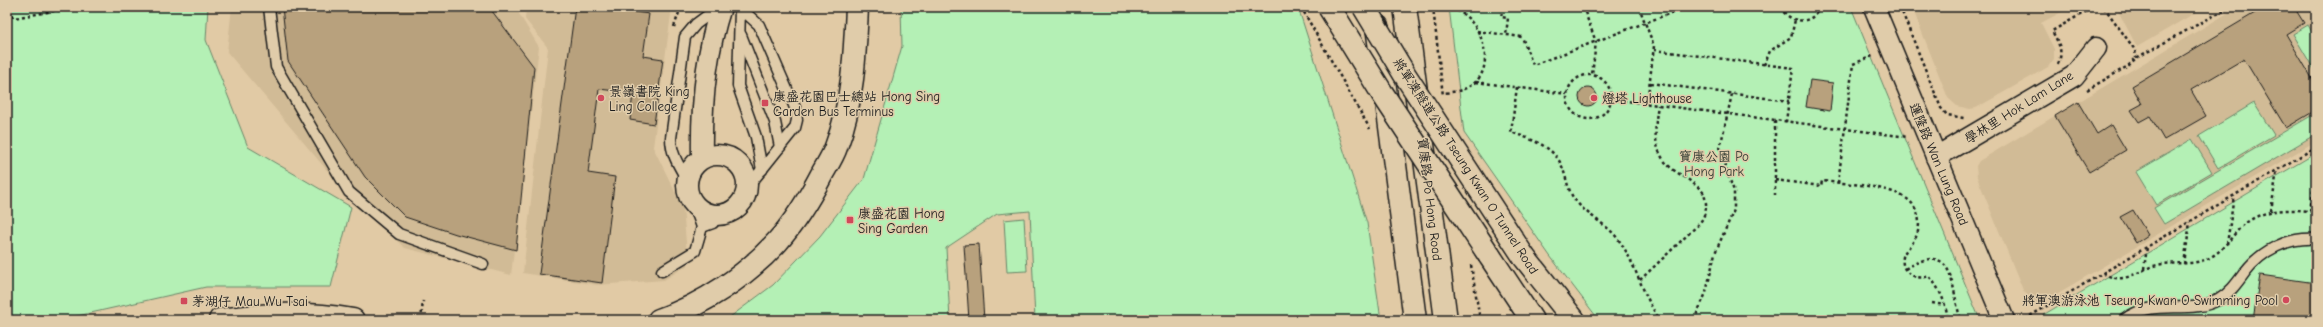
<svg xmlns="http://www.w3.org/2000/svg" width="2323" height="327" viewBox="0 0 2323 327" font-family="'Comic Neue','LXGW WenKai TC',sans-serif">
	<rect width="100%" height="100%" fill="#e1caa5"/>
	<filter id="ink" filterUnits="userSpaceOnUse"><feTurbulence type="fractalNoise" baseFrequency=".025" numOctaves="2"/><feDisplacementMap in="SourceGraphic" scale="8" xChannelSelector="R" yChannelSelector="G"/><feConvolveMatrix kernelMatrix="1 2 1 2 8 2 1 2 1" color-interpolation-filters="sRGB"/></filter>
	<g filter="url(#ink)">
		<g fill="#d1bb96">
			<polygon points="232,7 515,7 539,47 511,275 405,248 358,207 227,52"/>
			<polygon points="526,7 672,7 653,147 683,208 688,265 664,280 597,285 523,273 548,48 525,19"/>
			<polygon points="1912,7 2071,7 2041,23 2054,49 2054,59 2048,67 1976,108 1970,109 1957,106 1948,98"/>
			<polygon points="2116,7 2205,7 2137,47"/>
			<polygon points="2238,7 2307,7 2316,24 2316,141 2036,306 2023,290 1977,177 1976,166 1979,161"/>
		</g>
		<g fill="#b4f0b5" stroke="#688668">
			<polygon points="7,7 208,7 206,40 248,147 351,207 331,287 206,287 64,319 7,320"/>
			<polygon points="901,7 1298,7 1367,223 1381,320 1035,320 1030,211 997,214 946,248 950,320 726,320 773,285 820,236 864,179 902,46"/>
			<polygon points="1449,7 1851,7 1980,320 1599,320 1550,256 1464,133"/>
			<polygon points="2308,25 2316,39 2316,73 2293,34"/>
			<polygon points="2254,103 2274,135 2218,168 2199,136"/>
			<polygon points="2316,113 2316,134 2164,224 2154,208"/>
			<polygon points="2192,139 2212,172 2156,205 2136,172"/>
			<polygon points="2316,153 2316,320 2045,320 2043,315"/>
			<polygon points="1024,218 1027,271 1007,272 1004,220"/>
		</g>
		<g fill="#b8a17d" stroke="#1c1c1c">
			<polygon points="282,7 489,7 534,67 516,250 456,234 405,217 365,177 288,61"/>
			<polygon points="575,7 599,7 649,14 643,56 663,59 654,124 630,120 633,93 599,89 588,173 615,177 602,283 539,274"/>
			<polygon points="2265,7 2294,7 2304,23 2286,34 2316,85 2316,110 2286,128 2244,59 2191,90 2206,116 2164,140 2150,116 2139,122 2131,110 2142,104 2132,86"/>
			<polygon points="1810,80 1833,83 1830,111 1806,107"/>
			<circle cx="1588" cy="97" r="9"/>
			<polygon points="2078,102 2097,134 2111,125 2126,150 2089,172 2055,116"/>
			<polygon points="2133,210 2148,235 2136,243 2120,217"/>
			<polygon points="979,244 984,320 969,320 964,245"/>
			<polygon points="2260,275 2316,283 2316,320 2253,320"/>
		</g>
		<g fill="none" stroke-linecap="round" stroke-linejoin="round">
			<g stroke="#1c1c1c" stroke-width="13">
				<g id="service">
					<polyline points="269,7 276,67 349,192 399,234 483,264"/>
					<polyline points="739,7 759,25 796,110 797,120 795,128 747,188"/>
					<polyline points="740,8 738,86 756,137 762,170"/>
					<polyline points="741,35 775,122 780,147"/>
					<path d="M687,180C679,166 671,154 671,138L685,37L696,24L719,7"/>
					<polyline points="702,227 713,223 714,215"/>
					<polyline points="662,271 695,251 702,227 694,205"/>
					<path d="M2124,320C2152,297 2188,316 2218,300C2230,293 2237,283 2245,272C2262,250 2288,237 2316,239"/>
				</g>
			</g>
			<g stroke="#1c1c1c" stroke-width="23">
				<g id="minor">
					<polyline points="1874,7 2004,320"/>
					<circle cx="717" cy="185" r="30"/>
					<polyline points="1936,157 2074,76 2096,48"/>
					<path d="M702,158C701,107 705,56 721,7"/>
				</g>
			</g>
			<g stroke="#1c1c1c" stroke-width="25">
				<g id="primary">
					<polyline points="1405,7 1446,320"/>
					<polyline points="1377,26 1415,320"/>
					<path d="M220,320C266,314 307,312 353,320"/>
					<path d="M659,320C703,305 746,276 777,242C795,222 810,197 822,174C827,165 833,156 836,147C853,103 855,54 857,7"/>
				</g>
			</g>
			<g stroke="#1c1c1c" stroke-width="25">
				<g id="trunk">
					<polyline points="1489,255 1532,320"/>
					<polyline points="1524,257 1574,320"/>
				</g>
			</g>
			<g stroke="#1c1c1c" stroke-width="2.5" stroke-dasharray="3 3" stroke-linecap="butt">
				<polyline points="1301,7 1370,129"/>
				<polyline points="1433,7 1443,96"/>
				<polyline points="1503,7 1501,17 1508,18 1506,35"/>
				<polyline points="1583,7 1596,42 1592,75"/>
				<polyline points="1639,7 1654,46 1647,104"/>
				<polyline points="1728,7 1736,9 1744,7"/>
				<path d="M1780,7C1790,24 1812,26 1820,7"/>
				<polyline points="1900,7 1941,108 1947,115 1964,118"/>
				<polyline points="2104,7 2135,50 2136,58"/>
				<polyline points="7,11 14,18 76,7"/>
				<path d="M1427,11C1433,10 1442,8 1448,8C1479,12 1499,65 1473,84C1464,91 1453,92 1443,93"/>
				<polyline points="674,27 681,7"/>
				<polyline points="1477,31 1522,37 1533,65 1687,7"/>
				<polyline points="1654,50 1793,68 1786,122"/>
				<path d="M2058,64C2064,51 2058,42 2052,31L2094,7"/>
				<polyline points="1764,65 1770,51 1791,37 1795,20"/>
				<circle cx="1589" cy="97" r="22"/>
				<polyline points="1476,82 1567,94"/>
				<polyline points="1650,83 1789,101"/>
				<path d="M1517,87L1511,132C1532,140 1555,146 1563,169C1567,180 1568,191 1575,200C1587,216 1606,223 1618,239C1636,263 1642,295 1660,320"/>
				<polyline points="2087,90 2128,66 2136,58 2230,7"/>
				<polyline points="1611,99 1908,137"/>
				<polyline points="1775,121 1775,195"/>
				<path d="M1775,180L1821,186L1822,181C1846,184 1904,185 1915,208C1921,219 1920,232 1913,242C1910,247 1904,251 1903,257C1900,273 1916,281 1929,276C1940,289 1946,303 1948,320"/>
				<polyline points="1838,183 1853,64 1875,55"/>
				<polyline points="2271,211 2277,170"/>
				<polyline points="2310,211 2316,172"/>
				<polyline points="2227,244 2234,196"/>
				<polyline points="2184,264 2190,222"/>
				<polyline points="1471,265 1480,320"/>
				<path d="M1905,269C1957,237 1950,289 1961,320"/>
				<polyline points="2144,269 2147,247"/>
				<path d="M2103,273C2109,277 2116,279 2123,278C2135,276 2145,268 2157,265C2176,261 2193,267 2211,257C2223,250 2230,239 2239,229C2260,208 2288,208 2316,212"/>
				<path d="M1640,280L1699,224C1707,213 1708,204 1703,192C1695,183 1685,178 1675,171C1652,155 1654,130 1658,105"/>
				<polyline points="1932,303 1945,305"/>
				<polyline points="2025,319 2316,147"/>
				<polyline points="421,320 423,301"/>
				<polyline points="1694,320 1706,293 1715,253 1734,210 1734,191 1723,161 1720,148 1732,94"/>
			</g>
			<use href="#service" stroke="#e0ccaa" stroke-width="10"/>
			<use href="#minor" stroke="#e0ccaa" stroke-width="20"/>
			<use href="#primary" stroke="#e0ccaa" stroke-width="22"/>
			<use href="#trunk" stroke="#e0ccaa" stroke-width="22"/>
			<g stroke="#1c1c1c" stroke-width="25" stroke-linecap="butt">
				<g id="trunk-bridge">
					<polyline points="1329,7 1382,93 1489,255"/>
					<polyline points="1364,7 1405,75 1524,257"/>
				</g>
			</g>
			<use href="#trunk-bridge" stroke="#e0ccaa" stroke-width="22"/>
		</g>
	</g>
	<g fill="#d1495b" stroke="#e0ccaa" stroke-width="1.5">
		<circle cx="601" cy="98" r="4"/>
		<circle cx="1594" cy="98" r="4"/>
		<rect x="761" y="99" width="8" height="8" rx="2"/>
		<rect x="846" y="216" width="8" height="8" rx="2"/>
		<circle cx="2286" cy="300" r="4"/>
		<rect x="180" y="297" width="8" height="8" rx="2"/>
	</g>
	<g text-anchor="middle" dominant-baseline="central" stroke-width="3" stroke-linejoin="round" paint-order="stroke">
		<g font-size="13" fill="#1c1c1c" stroke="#e0ccaa" text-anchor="start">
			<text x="609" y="91">景嶺書院 King<tspan x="609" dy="15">Ling College</tspan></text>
			<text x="773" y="96">康盛花園巴士總站 Hong Sing<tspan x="773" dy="15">Garden Bus Terminus</tspan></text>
			<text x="1602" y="98">燈塔 Lighthouse</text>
			<text x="858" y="213">康盛花園 Hong<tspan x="858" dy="15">Sing Garden</tspan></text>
			<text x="2278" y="300" text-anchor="end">將軍澳游泳池 Tseung Kwan O Swimming Pool</text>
			<text x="192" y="301">茅湖仔 Mau Wu Tsai</text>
		</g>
		<g font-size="13" fill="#1c1c1c" stroke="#e0ccaa">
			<text transform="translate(2019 107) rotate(-32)">學林里 Hok Lam Lane</text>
			<text transform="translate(1939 164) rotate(67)">運隆路 Wan Lung Road</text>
			<text transform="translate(1466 166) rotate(57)">將軍澳隧道公路 Tseung Kwan O Tunnel Road</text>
			<text transform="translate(1430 199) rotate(83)">寶康路 Po Hong Road</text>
		</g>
		<g font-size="13" fill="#333c33" stroke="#e0ccaa">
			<text x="1714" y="156">寶康公園 Po<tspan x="1714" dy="15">Hong Park</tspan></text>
		</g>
	</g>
	<rect width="2323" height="327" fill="none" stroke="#e0ccaa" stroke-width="24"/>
	<rect x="12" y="12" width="2299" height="303" fill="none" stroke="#1c1c1c" stroke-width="1.5" filter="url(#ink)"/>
</svg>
